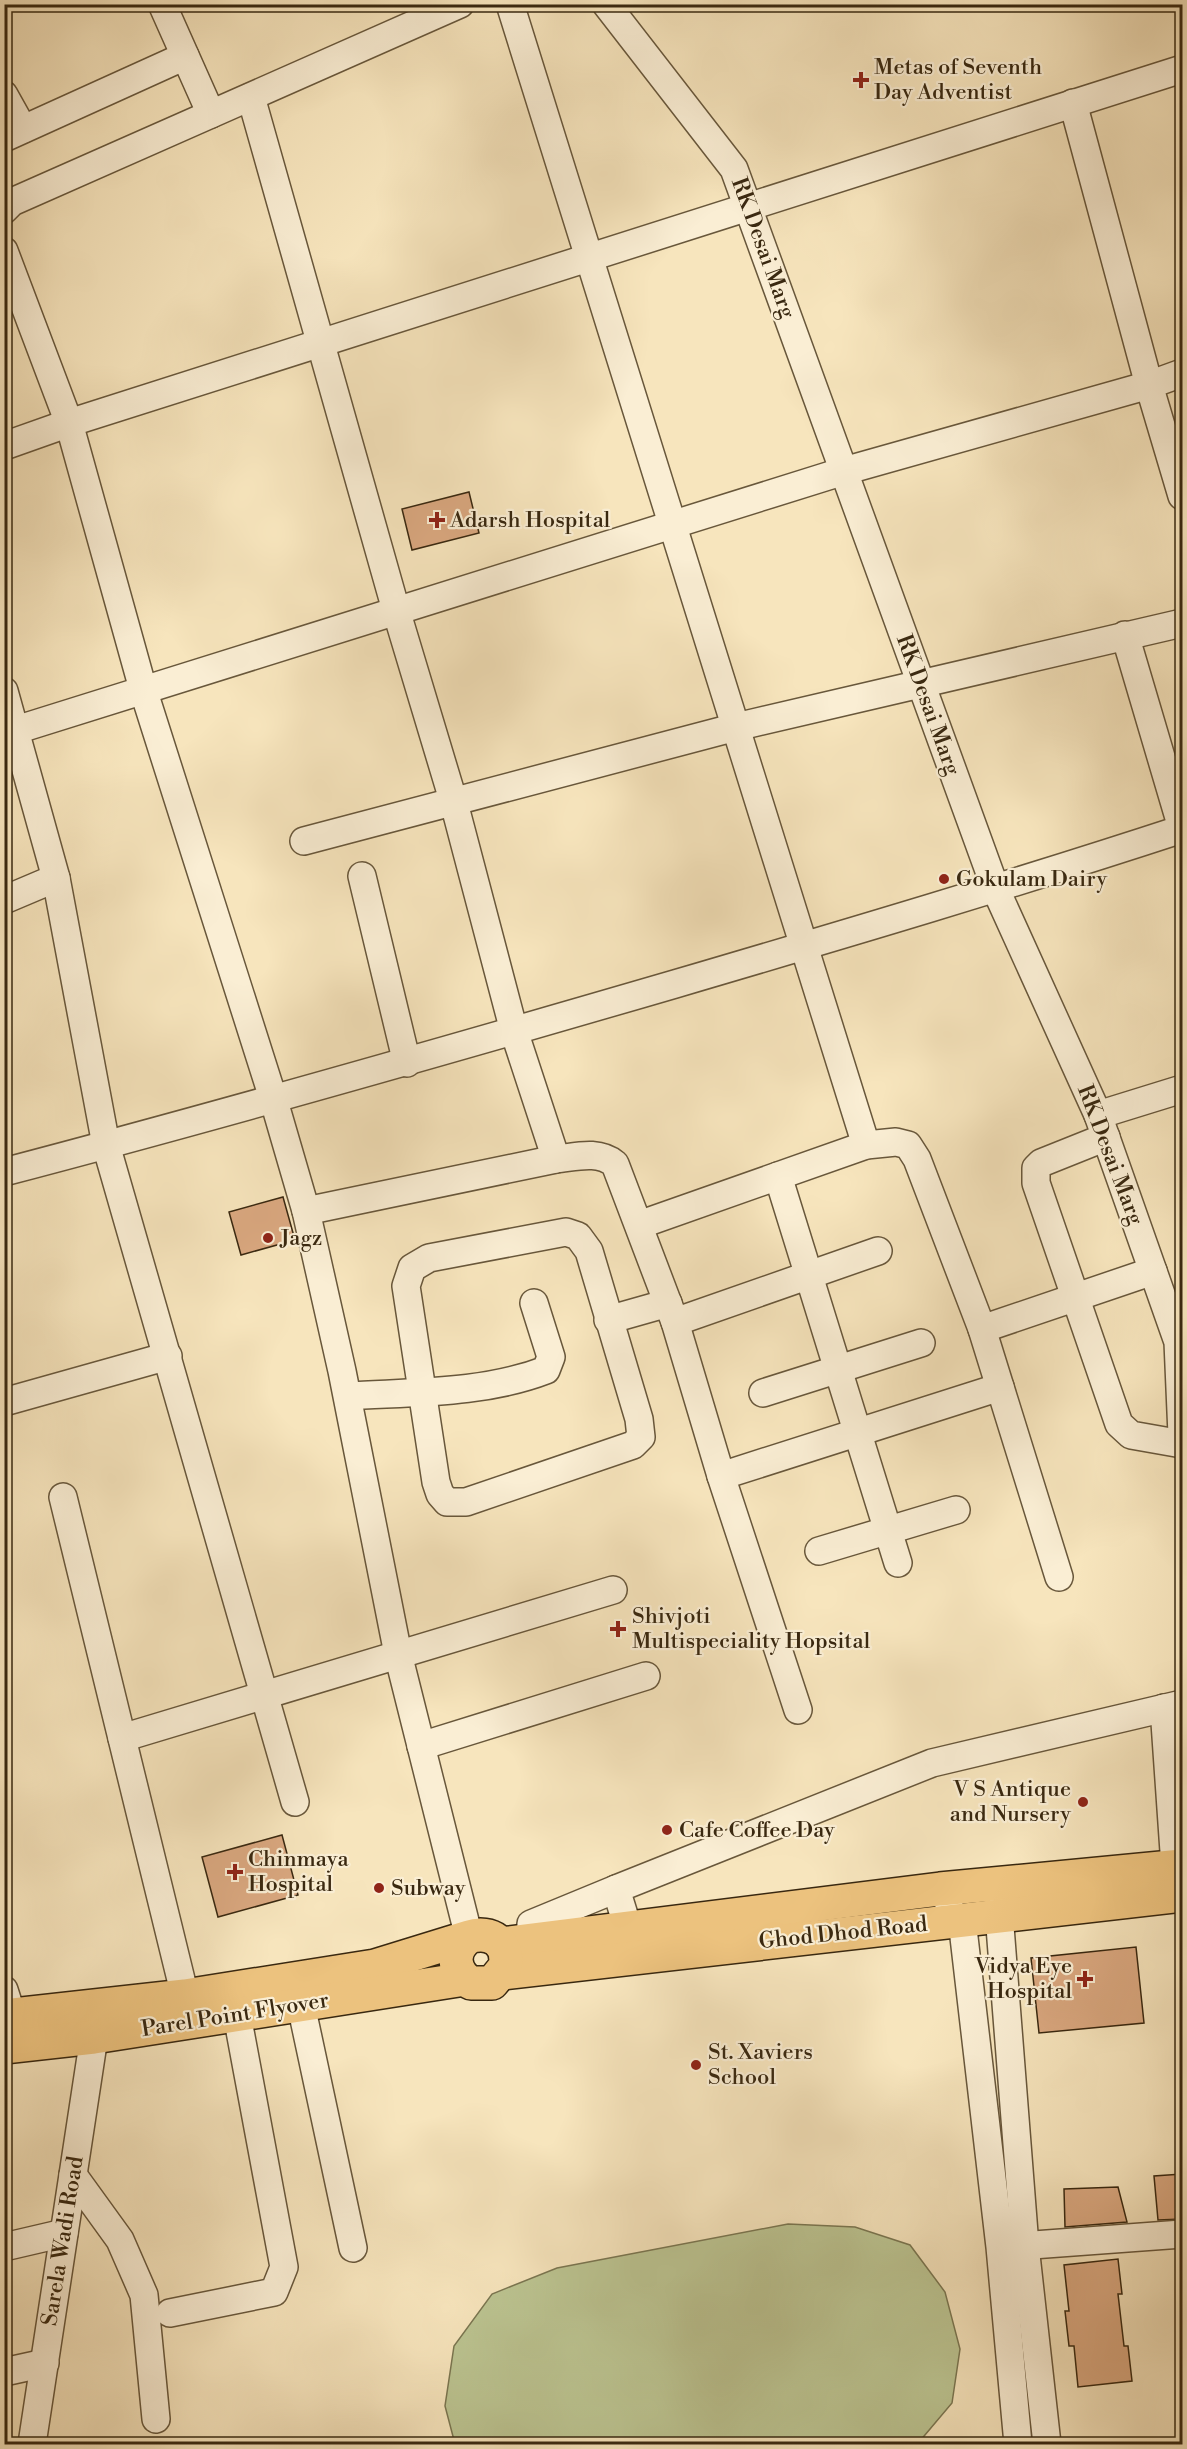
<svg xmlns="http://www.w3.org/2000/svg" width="1187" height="2449" viewBox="0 0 1187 2449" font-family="'Libre Bodoni',serif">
	<rect width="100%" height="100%" fill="#f7e5bd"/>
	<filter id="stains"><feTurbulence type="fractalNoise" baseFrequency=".00333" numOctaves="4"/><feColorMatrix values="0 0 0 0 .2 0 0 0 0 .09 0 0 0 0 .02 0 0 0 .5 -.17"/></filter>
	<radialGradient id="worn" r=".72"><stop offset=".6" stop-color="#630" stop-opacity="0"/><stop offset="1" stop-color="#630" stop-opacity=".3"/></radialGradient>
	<polygon fill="#bcc592" stroke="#7a7651" stroke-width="1.5" points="788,2224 855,2227 910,2245 945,2292 960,2349 952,2403 919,2442 912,2444 455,2444 445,2406 454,2346 492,2294 557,2268"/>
	<g fill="#daa880" stroke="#392810" stroke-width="1.5">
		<polygon points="469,492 479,533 412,550 402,509"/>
		<polygon points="283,1197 295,1240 241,1255 229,1212"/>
		<polygon points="282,1835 298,1895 218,1917 202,1857"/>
		<polygon points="1136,1947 1144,2023 1039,2033 1031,1958"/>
		<polygon points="1182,2174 1182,2219 1158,2220 1154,2176"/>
		<polygon points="1118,2187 1127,2222 1065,2227 1064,2189"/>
		<polygon points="1118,2259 1122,2294 1118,2294 1124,2346 1128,2346 1132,2381 1078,2387 1074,2346 1069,2346 1065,2311 1069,2311 1064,2265"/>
	</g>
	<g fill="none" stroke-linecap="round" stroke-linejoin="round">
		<g stroke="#68573b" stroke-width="30">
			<g id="minor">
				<polyline points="162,4 211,114"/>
				<polyline points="510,4 866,1145"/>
				<polyline points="606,4 734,169 996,890 1098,1115 1178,1342 1182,1435"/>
				<polyline points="4,95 23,129"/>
				<polyline points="251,97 396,610 454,803 514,1031 556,1159"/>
				<polyline points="1073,103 1149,385 1182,496"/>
				<polyline points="4,138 185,56"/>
				<polyline points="4,210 12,202 460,4"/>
				<polyline points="4,251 69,423 143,689 274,1101 306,1211 342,1371 398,1654 469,1937"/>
				<polyline points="4,446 69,423 1182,69"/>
				<polyline points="1125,635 1182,828"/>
				<polyline points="4,691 56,878 106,1145 295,1802"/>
				<polyline points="16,730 844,471 1149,385 1182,373"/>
				<polyline points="304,841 736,727 1182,623"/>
				<polyline points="362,876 407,1063"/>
				<polyline points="4,900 56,878"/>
				<polyline points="1098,1115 1182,1089"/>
				<polyline points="1106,1137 1041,1163 1036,1168 1036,1183 1119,1424 1131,1435 1182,1444"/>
				<path d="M4,1172C229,1113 452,1049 675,984C845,934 1014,884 1182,829"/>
				<polyline points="778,1176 898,1563"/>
				<path d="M306,1211L556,1159C576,1157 598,1150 615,1164L675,1322L721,1476L798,1710"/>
				<polyline points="639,1225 866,1145 896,1142 908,1145 917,1159 982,1329 1059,1577"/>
				<polygon points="566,1232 578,1236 589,1251 639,1419 641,1437 633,1445 466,1502 447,1502 440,1494 436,1482 406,1286 412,1268 429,1258"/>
				<polyline points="608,1320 668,1303"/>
				<polyline points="675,1322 878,1251"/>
				<polyline points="982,1329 1153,1271"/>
				<polyline points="763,1393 921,1343"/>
				<path d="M348,1396C413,1392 484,1394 546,1370L551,1357L534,1303"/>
				<polyline points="4,1402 168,1356"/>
				<polyline points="721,1476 1000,1387"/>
				<polyline points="63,1497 185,1996"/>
				<polyline points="819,1551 956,1510"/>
				<polyline points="1164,1708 1175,1866"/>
				<polyline points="122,1738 613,1590"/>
				<polyline points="421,1746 646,1676"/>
				<polyline points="1005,1896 999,1914 1025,2246 1047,2444"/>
				<polyline points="949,1907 954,1917 962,1920 1000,2247 1018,2444"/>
				<polyline points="628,1928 616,1889 932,1763 1182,1704"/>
				<polyline points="530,1940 531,1924 616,1889"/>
				<polyline points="4,1990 12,2015"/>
				<polyline points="301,2005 353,2248"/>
				<polyline points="73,2175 120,2240 144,2295 156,2419"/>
				<polyline points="4,2247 64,2233"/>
				<polyline points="1007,2247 1182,2234"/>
				<polyline points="170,2313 274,2292 284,2267 237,2015"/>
				<polyline points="4,2372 45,2363"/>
				<polyline points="32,2444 94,2037"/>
			</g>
		</g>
		<g stroke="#392810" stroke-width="36">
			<g id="major">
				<polyline points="501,1944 940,1889 1182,1866"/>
				<polyline points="503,1973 1182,1895"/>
				<path d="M4,2016L185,1996L375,1966L469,1937C491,1930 510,1943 505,1967L492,1983H471C452,1971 451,1950 469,1937"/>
				<polyline points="4,2047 94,2037 465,1979"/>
			</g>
		</g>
		<use href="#minor" stroke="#faeed4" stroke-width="27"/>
		<use href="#major" stroke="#ecc27e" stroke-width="33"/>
	</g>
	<g fill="#8f2418" stroke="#faeed4" stroke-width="2">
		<path d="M858 71h6v6h6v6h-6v6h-6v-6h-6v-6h6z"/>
		<path d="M434 511h6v6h6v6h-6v6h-6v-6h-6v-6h6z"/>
		<circle cx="944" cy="879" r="6"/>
		<circle cx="268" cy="1238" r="6"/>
		<path d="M615 1620h6v6h6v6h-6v6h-6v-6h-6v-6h6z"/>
		<circle cx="1083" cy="1802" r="6"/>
		<circle cx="667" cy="1830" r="6"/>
		<path d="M232 1863h6v6h6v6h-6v6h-6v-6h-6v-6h6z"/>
		<circle cx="379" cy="1888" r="6"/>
		<path d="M1082 1970h6v6h6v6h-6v6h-6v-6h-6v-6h6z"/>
		<circle cx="696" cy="2065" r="6"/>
	</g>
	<g text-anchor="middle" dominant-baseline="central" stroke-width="4.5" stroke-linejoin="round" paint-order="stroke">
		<g font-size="22" fill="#392810" stroke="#faeed4" text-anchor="start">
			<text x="874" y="67">Metas of Seventh<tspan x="874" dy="25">Day Adventist</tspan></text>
			<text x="450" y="520">Adarsh Hospital</text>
			<text x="956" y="879">Gokulam Dairy</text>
			<text x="280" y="1238">Jagz</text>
			<text x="632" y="1616">Shivjoti<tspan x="632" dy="25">Multispeciality Hopsital</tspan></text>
			<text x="1071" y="1789" text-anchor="end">V S Antique<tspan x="1071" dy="25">and Nursery</tspan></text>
			<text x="679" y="1830">Cafe Coffee Day</text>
			<text x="248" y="1859">Chinmaya<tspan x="248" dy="25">Hospital</tspan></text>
			<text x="391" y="1888">Subway</text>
			<text x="1072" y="1966" text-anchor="end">Vidya Eye<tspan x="1072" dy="25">Hospital</tspan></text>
			<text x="708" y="2052">St. Xaviers<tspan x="708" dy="25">School</tspan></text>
		</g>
		<g font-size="22" fill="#392810" stroke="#faeed4">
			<text transform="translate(763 248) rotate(70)">RK Desai Marg</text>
			<text transform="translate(928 705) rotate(70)">RK Desai Marg</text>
			<text transform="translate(1110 1155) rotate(69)">RK Desai Marg</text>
			<text transform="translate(843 1933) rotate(-6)">Ghod Dhod Road</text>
			<text transform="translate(235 2015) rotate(-9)">Parel Point Flyover</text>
			<text transform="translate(63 2241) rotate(-81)">Sarela Wadi Road</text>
		</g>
	</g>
	<rect width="1187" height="2449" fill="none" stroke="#f7e5bd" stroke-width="24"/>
	<rect x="6" y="6" width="1175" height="2437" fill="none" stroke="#392810" stroke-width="3"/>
	<rect x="12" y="12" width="1163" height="2425" fill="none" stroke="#392810" stroke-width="1.5"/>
	<rect width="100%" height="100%" filter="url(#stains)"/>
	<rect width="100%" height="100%" fill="url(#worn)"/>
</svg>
